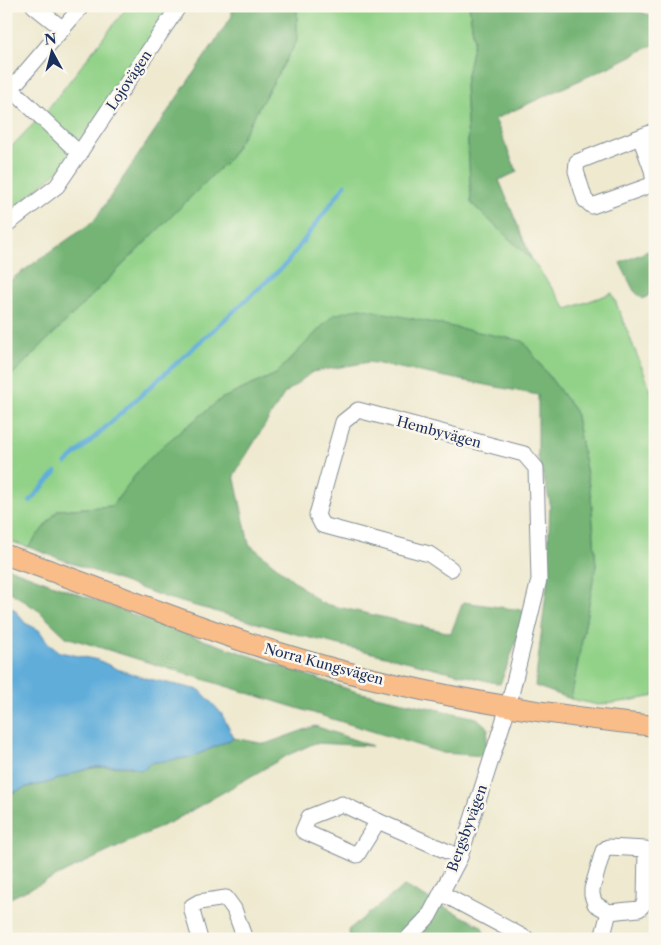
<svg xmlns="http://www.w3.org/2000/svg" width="661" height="945" viewBox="0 0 661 945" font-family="'Libre Caslon Text',serif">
	<rect width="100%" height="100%" fill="#fbf7ec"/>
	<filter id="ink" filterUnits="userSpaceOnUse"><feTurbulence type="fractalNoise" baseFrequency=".02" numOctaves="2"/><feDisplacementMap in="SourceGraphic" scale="10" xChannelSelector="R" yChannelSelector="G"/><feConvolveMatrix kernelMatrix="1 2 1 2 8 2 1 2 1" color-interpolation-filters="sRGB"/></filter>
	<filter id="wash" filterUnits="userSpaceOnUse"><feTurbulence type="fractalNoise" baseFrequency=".0096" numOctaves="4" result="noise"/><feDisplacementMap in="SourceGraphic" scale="20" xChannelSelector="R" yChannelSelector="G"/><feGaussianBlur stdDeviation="1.12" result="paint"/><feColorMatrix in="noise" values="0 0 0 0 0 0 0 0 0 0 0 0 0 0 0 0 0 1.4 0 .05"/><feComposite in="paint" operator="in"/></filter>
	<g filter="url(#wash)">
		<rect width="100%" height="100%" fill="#eee9cf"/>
		<g fill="#92d288" stroke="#568073">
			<polygon points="128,6 173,6 63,167 6,215 6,152 47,110"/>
			<polygon points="297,6 469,6 474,40 465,85 471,203 532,260 567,309 612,293 655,400 655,696 628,701 598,705 571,699 596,566 591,496 575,411 523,341 333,315 276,374 221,399 143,465 112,506 58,510 28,547 6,540 6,381 230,158 297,41"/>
		</g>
		<g fill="#75b474" stroke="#487269">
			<polygon points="232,6 297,6 297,41 230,158 6,381 6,283 94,221 232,16"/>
			<polygon points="469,6 624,6 655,17 655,44 613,65 495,119 517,172 499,180 532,260 471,203 465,85 474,40"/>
			<polygon points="655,248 655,291 643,299 634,291 620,263"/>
			<polygon points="360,308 523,341 575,411 591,496 596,566 571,699 535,686 547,585 550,502 538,457 538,395 369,362 312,372 284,394 234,475 249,544 321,603 451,633 463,602 528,611 500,684 303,636 167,598 28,547 58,510 112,506 143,465 166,443 221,399 276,374 333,315"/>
			<polygon points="6,567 177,631 357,692 477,718 488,728 485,756 443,753 66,637 39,611 6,589"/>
			<path d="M315,726L372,746L315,743L288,755L175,820L6,900V796C20,787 31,787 47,783C58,780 68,774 80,771C101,765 123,766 145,769L149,763L192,757L234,738L265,744Z"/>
			<polygon points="404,886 481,926 487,939 351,939 348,930"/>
		</g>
		<polygon fill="#61adda" stroke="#3e6e9c" points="6,605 14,609 25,623 39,630 48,643 59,652 98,660 117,669 145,678 200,690 221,713 234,738 192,757 149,763 145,769 140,770 129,766 110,766 95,767 80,771 47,783 27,787 12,793 6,796"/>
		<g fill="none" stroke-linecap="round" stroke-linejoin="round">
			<g stroke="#61adda" stroke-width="4.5">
				<polyline points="66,463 286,264 345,185"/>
				<polyline points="30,501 56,472"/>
			</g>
		</g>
	</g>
	<g filter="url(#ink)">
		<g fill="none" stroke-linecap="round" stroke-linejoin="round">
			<g stroke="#848c96" stroke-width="17">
				<g id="minor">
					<polyline points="34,6 63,29"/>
					<polyline points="6,84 80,154"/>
					<polyline points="6,95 82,6"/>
					<polyline points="640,137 652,170 654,184 592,206 585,200 576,171 577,162 655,131"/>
					<polyline points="6,225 57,186 179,6"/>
					<polygon points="342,804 378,821 357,855 303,831 309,817"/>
					<polyline points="378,821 460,857"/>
					<polygon points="608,847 646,849 645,901 643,905 639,909 609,912 595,904 592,895 592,889 603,851"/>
					<polyline points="441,893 527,939"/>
					<polyline points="200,939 192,911 192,906 199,902 226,898 234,909 245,939"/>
					<polyline points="407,939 429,916 460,857 508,707 539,580 536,468 524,454 358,410 343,422 317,515 322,525 429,554 451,569"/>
					<polyline points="602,939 609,912"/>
				</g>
			</g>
			<g stroke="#848c96" stroke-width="22">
				<path id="major" d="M6,555C98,586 187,625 280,653C402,691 528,713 655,726"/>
			</g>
			<use href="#minor" stroke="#fff" stroke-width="15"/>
			<use href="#major" stroke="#f8bd89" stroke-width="20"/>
		</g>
	</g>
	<g text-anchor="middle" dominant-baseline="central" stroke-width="5" stroke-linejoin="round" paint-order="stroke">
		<g font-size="14" fill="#1b2f5e" stroke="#fbf7ec">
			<text transform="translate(129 80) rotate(-56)">Lojovägen</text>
			<text transform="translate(439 432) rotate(15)">Hembyvägen</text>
			<text transform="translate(324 664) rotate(15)">Norra Kungsvägen</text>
			<text transform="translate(467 828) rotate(-70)">Bergsbyvägen</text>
		</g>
	</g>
	<rect width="661" height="945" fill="none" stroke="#fbf7ec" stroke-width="25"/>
	<g transform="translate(52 52) rotate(353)" stroke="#fbf7ec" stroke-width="4" paint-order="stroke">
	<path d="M0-4L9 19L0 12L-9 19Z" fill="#1b2f5e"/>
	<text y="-8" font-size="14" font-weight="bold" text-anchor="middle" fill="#1b2f5e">N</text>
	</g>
</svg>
